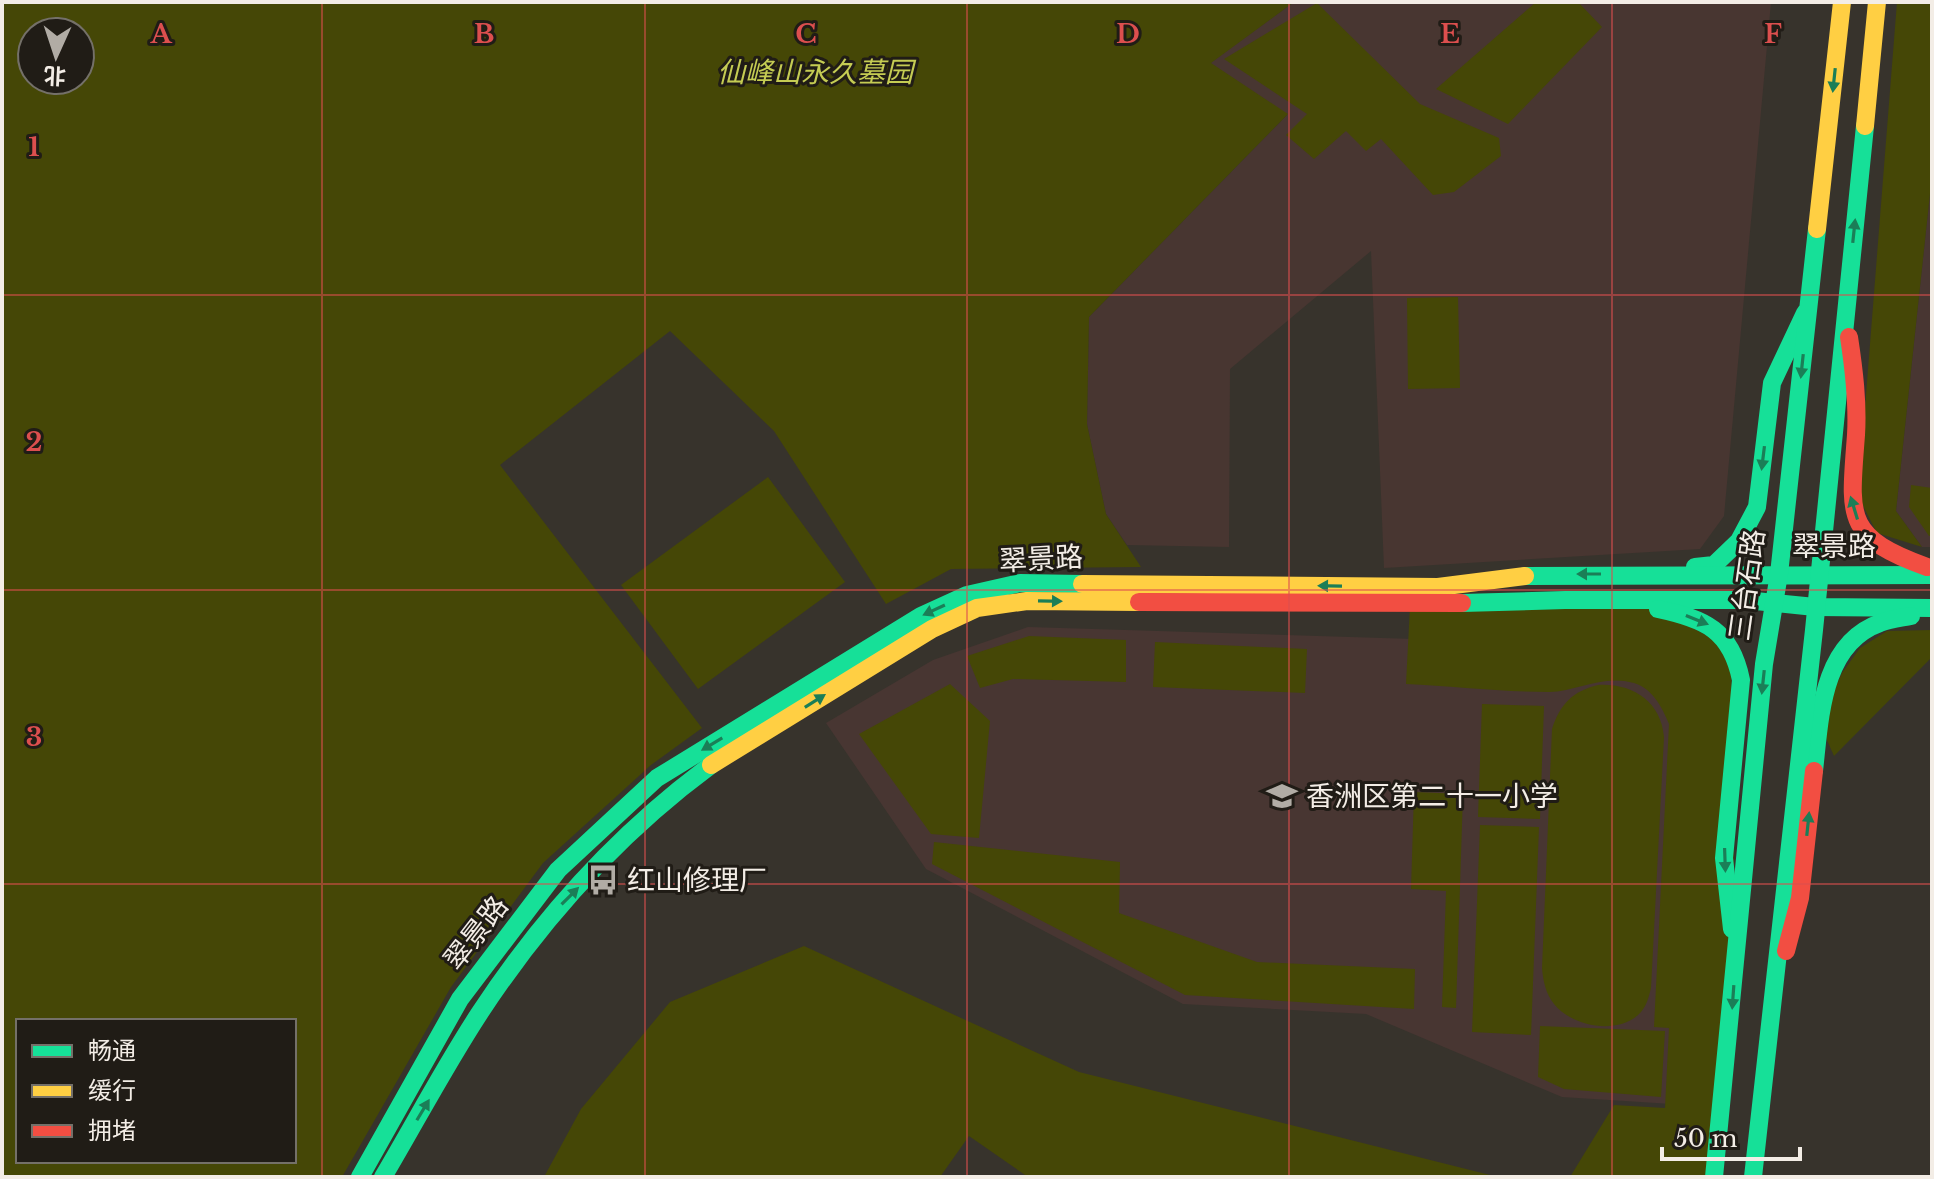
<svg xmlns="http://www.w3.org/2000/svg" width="1934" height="1179" viewBox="0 0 1934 1179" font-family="'Libre Baskerville','Noto Sans SC',serif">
	<rect width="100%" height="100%" fill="#37332c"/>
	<polygon fill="#483631" points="1294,2 1771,2 1724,516 1700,549 1384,568 1371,251 1230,369 1229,547 1127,545 1106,514 1087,424 1089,317 1287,115 1210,63"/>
	<g fill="#483632">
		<polygon points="1932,174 1932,547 1922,547 1896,511"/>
		<polygon points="1028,627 1606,645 1693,693 1672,1104 1562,1097 1366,1014 1183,1004 926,869 826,723 933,660"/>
	</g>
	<g fill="#454706" fill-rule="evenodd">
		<path d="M2,2H1294L1211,63L1288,114L1089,317L1087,424L1106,514L1141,567L951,569L886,604L774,431L670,331L500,465L702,728L651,765L543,863L451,987L342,1177H2ZM32,32H80V80H32ZM18,1021H294V1161H18Z"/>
		<polygon points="1536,2 1578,2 1602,27 1508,124 1436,89"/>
		<polygon points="1897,2 1932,2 1932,175 1896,511 1922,547 1877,533 1858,496"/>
		<polygon points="1317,3 1420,104 1499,138 1501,156 1454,192 1433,195 1381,139 1366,151 1346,131 1314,159 1286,135 1307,114 1224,59"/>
		<polygon points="1458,297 1460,388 1408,389 1407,298"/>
		<polygon points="768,477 845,582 698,689 621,585"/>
		<polygon points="1911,485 1932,488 1932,536 1929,536 1909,507"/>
		<path d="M1410,606L1656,609L1731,648L1735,957L1713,1177H1570L1614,1105L1665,1108L1669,1028L1654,1027L1669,724C1662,707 1653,689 1634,683C1603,674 1578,691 1549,692C1502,692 1453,686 1406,684Z"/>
		<polygon points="1932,630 1932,657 1834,756 1826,738 1832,695 1842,673 1860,648 1887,631"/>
		<polygon points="1029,636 1126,640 1126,682 1013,679 980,688 967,656"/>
		<polygon points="1155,642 1307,649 1305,693 1153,687"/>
		<polygon points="950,684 990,721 979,838 931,834 859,734"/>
		<path d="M1598,685C1632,683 1661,701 1664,737L1651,988C1649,996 1647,1005 1641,1012C1620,1036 1572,1027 1554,1004C1546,994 1543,981 1542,968L1552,729C1560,704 1573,691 1598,685Z"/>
		<polygon points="1482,704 1544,706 1540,819 1478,817"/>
		<polygon points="1414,792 1463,794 1456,1008 1442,1007 1446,891 1411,889"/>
		<polygon points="1480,825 1539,827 1531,1035 1472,1032"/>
		<polygon points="934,842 1120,862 1119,913 1257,962 1415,969 1414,1009 1185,995 932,864"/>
		<polygon points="804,946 1079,1072 1498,1177 1028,1177 969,1136 940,1177 544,1177 581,1109 670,1002"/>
		<polygon points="1540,1026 1665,1031 1661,1097 1564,1089 1538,1077"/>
	</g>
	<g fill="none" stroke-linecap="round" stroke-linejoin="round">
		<g stroke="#16e098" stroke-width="18">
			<polyline points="1695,567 1714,565 1739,541 1757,507 1772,383 1805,313"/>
			<polyline points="1525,576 1932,575"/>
			<polyline points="1462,603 1565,600 1746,600 1815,607 1932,608"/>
			<path d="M1658,609C1705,619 1731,630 1741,680L1724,858L1732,929"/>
			<path d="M1814,771C1820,719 1821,644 1880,623C1890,619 1901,618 1911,616"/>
			<polyline points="360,1177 460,999 558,870 657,778 921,616 967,595 1020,583 1082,584"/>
			<path d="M383,1177C415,1123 445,1066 479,1014C542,918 619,833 711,765"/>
			<polyline points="1714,1177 1764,664 1779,574 1817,229"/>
			<polyline points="1753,1177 1814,630 1865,126"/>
		</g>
		<g stroke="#ffcf43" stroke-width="18">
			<polyline points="1865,126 1877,2"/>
			<polyline points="1817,229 1842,2"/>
			<polyline points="1082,584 1438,587 1525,576"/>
			<polyline points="711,765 932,629 977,608 1027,601 1139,602"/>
		</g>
		<g stroke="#f24e42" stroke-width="18">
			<path d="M1849,337C1854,370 1858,402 1856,435C1850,516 1843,537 1927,567"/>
			<polyline points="1139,602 1462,603"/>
			<polyline points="1786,951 1800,898 1814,771"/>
		</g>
	</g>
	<defs><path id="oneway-solid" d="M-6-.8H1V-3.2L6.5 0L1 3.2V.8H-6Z" transform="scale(2)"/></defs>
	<g fill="#1b7e57">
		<use href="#oneway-solid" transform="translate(1834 80) rotate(96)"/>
		<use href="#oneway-solid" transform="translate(1854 231) rotate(-84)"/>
		<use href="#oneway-solid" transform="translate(1802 366) rotate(96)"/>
		<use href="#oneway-solid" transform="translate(1763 458) rotate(97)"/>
		<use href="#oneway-solid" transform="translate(1854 508) rotate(-107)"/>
		<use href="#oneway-solid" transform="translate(1589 574) rotate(180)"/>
		<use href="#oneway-solid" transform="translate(1330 586) rotate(-179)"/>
		<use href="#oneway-solid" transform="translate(1050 601) rotate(1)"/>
		<use href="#oneway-solid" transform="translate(934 610) rotate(155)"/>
		<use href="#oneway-solid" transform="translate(1697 620) rotate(22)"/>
		<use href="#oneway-solid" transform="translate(1763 682) rotate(96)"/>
		<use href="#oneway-solid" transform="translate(815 701) rotate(-32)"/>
		<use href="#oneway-solid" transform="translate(712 744) rotate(149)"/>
		<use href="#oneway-solid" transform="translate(1808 824) rotate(-84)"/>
		<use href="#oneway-solid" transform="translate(1725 860) rotate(88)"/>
		<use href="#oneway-solid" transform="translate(570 896) rotate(-45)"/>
		<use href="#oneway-solid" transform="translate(1733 997) rotate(94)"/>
		<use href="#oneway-solid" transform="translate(423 1110) rotate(-59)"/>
	</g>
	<path fill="none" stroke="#dc4f4e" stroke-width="2" stroke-opacity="0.55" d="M322,2V1177M645,2V1177M967,2V1177M1289,2V1177M1612,2V1177M2,295H1932M2,590H1932M2,884H1932"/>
	<defs>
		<g id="school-bare" transform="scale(2.4)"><path d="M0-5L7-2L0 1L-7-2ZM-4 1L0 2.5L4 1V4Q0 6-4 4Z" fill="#b1aca5" stroke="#201c16" stroke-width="2.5" paint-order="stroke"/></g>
		<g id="bus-bare" transform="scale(2.4)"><path d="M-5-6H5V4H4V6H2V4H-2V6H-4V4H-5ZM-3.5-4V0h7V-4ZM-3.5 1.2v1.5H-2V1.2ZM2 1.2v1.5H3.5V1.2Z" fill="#b1aca5" stroke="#201c16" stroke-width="2.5" paint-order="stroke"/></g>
	</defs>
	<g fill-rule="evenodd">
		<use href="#school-bare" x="1282" y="796"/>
		<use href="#bus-bare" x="603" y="880"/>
	</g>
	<g text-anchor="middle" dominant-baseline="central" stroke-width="6" stroke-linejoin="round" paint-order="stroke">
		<g font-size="28" font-style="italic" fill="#c5cc53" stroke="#201c16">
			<text x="815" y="72">仙峰山永久墓园</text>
		</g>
		<g font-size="28" fill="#f3ede6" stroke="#201c16">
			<text x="1834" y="546">翠景路</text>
			<text transform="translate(1041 559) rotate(-3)">翠景路</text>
			<text transform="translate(1747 585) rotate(-82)">三台石路</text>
			<text transform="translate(476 933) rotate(-52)">翠景路</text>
		</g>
		<g font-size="28" fill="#f3ede6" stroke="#201c16" text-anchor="start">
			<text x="1306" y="796">香洲区第二十一小学</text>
			<text x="627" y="880">红山修理厂</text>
		</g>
	</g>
	<g font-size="26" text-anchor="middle" font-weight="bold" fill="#dc4f4e" stroke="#201c16" stroke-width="6" stroke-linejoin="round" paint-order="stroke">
		<text x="161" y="43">A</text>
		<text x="484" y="43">B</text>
		<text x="806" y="43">C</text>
		<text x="1128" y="43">D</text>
		<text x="1450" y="43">E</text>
		<text x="1773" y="43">F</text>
		<text x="34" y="156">1</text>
		<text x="34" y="451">2</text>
		<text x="34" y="746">3</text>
	</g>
	<rect width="1934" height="1179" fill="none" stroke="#f3ede6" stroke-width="8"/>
	<rect x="16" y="1019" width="280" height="144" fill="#201c16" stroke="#747069" stroke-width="2"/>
	<rect x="32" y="1045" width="40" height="12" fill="#16e098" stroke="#747069" stroke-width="2"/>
	<text x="88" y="1059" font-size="24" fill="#f3ede6">畅通</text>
	<rect x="32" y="1085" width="40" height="12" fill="#ffcf43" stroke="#747069" stroke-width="2"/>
	<text x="88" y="1099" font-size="24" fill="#f3ede6">缓行</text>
	<rect x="32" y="1125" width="40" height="12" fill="#f24e42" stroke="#747069" stroke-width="2"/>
	<text x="88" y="1139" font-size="24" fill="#f3ede6">拥堵</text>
	<g transform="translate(56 56) rotate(183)"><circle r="38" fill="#201c16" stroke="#747069" stroke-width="2"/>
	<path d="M0-6L14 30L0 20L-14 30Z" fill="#b1aca5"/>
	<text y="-12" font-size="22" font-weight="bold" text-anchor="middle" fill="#f3ede6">北</text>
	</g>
	<path d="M1662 1147v12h138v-12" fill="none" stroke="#f3ede6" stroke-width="4"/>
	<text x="1674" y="1147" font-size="24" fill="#f3ede6" stroke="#201c16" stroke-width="6" paint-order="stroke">50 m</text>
</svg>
